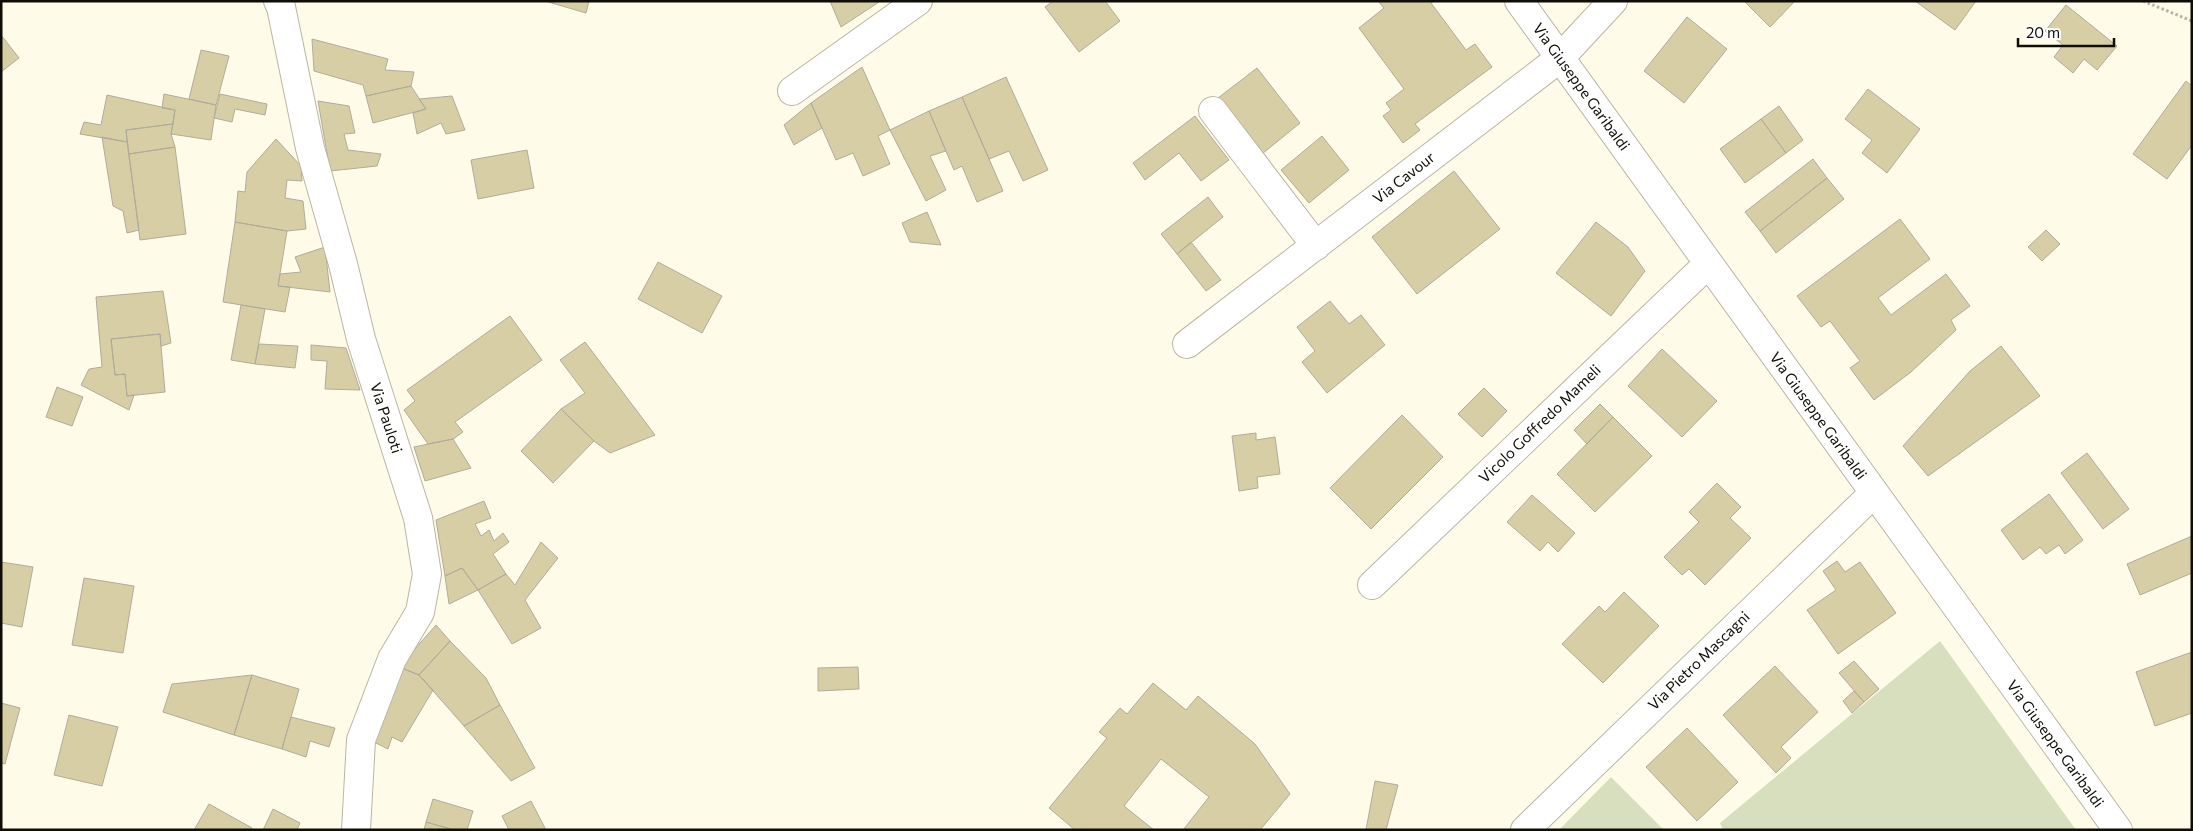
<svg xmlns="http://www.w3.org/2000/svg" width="2193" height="831" font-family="Commissioner,sans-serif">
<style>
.green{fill:#d7dfbf}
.building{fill:#d8cea6;stroke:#b0ac9b}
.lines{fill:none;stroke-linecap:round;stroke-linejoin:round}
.minor-casing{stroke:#bab6a6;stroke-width:30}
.major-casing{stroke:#bab6a6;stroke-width:30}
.path{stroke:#b7b3a5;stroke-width:3;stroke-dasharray:2.5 2.5;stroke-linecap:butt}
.minor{stroke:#fff;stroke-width:28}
.major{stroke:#fff;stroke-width:28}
.labels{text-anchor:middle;stroke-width:5;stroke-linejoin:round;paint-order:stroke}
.street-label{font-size:15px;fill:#0e0d08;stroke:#fff}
</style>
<rect width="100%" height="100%" fill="#fffbe9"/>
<path class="green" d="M1940,641L2076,830H1723L1720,823Z
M1611,777L1664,830H1559Z"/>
<path class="building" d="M545,1H589L586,13Z
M830,1H879V2L841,27Z
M1053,1H1105L1120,21L1079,52L1045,7Z
M1378,1H1434L1431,3L1466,50L1475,44L1492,67L1415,124L1420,130L1403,143L1383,116L1391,110L1386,103L1404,89L1359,28L1384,8Z
M1744,1H1795L1770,27Z
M1915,1H1976L1955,30Z
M2066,5L2117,46L2097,70L2084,59L2073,73L2054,57L2063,45L2045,31Z
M1687,17L1727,49L1684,103L1644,71Z
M1,35L19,58L1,72Z
M312,39L388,59L385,70L414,72L411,86L366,96L363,85L314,71Z
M201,50L229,56L216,105L189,99Z
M862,67L890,130L878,136L890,164L863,176L853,153L836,160L811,103Z
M1257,68L1300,123L1262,154L1218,98Z
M1006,77L1048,170L1023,181L1009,151L989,159L962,97Z
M2186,81L2192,86V145L2167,179L2133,154Z
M411,86L426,109L373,123L366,96Z
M1868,89L1920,129L1887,173L1862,153L1872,140L1845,119Z
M164,94L216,105L211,140L171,134L175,110L162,108Z
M220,94L267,104L265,115L235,109L232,122L214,118Z
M107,95L175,110L173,124L126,130L127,142L80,134L84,122L101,125Z
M452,96L465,130L446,134L441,123L417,134L413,113L426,109L419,99Z
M962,97L1003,191L977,202L962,166L954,170L929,111Z
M318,101L349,106L355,133L344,134L348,150L381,154L377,166L330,171Z
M811,103L822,128L794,145L784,125Z
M1779,106L1803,140L1786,153L1761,119Z
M929,111L946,151L930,156L946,190L926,201L890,130Z
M1195,116L1229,160L1201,181L1179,153L1145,180L1133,163Z
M1761,119L1786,153L1745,183L1720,149Z
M173,124L171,134L175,147L129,154L126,130Z
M1322,136L1349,170L1309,203L1281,170Z
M102,137L127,142L139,230L127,233L123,211L113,206Z
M276,139L301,166L302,181L287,180L285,198L303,201L306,229L287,231L235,222L238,191L245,192L247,172Z
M175,147L186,234L140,240L129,154Z
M527,150L534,188L478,199L471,160Z
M1813,159L1827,178L1760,231L1745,212Z
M1454,171L1500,229L1417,294L1372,237Z
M1827,178L1844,199L1776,253L1760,231Z
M1208,197L1223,217L1177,254L1161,234Z
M927,212L941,245L910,242L902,223Z
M1900,219L1930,259L1878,298L1891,315L1946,274L1970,306L1951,320L1956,330L1911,372L1874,400L1850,368L1860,361L1830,321L1821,327L1797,296Z
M235,222L287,231L278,286L290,287L285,312L223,302Z
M1596,222L1628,247L1645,271L1611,316L1556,273Z
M2046,230L2060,244L2042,261L2028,247Z
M1191,242L1221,280L1206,291L1177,254Z
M325,247L330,292L278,286L280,274L301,272L295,257Z
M658,262L722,296L702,333L638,299Z
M163,291L171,343L161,346L160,334L111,339L115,375L125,374L127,396L134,395L129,410L81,385L89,369L102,367L96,297Z
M1330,301L1349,324L1361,315L1385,345L1327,393L1302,362L1315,351L1297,327Z
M241,305L265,309L255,364L231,360Z
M510,316L542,360L455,422L463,432L453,439L428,444L404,410L415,401L407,390Z
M160,334L165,392L127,396L125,374L115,375L111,339Z
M585,342L655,435L610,453L594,441L561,409L585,393L560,360Z
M259,344L298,346L295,368L255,364Z
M311,345L346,348L360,390L325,389L327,361L311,360Z
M2001,346L2040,396L1928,476L1903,446L1970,371Z
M1662,349L1717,401L1682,437L1628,386Z
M57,387L83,397L72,426L46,417Z
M1484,388L1507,411L1482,437L1458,414Z
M1600,404L1613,417L1587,444L1574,430Z
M561,409L594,441L553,483L521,451Z
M1402,415L1443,457L1371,529L1330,488Z
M1613,417L1652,456L1595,512L1557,474Z
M1256,433V440L1275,437L1280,474L1257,477L1258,488L1239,491L1232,436Z
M453,439L471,468L425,481L414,447Z
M2087,453L2129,509L2103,529L2061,473Z
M1717,483L1741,507L1730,518L1751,538L1705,585L1689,569L1682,575L1664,557L1699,522L1689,512Z
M2049,494L2083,540L2065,554L2059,545L2046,554L2040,547L2023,560L2001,530Z
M1532,495L1575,533L1558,552L1548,542L1540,551L1507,522Z
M484,501L491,518L475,524L481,536L489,530L494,541L503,533L509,542L493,554L506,574L478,590L462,568L445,576L436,520Z
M2192,536V573L2140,595L2127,564Z
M541,542L558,558L525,600L541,628L512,644L478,590L506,574L515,585Z
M1837,561L1845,572L1860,562L1896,613L1838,654L1807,610L1836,590L1823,571Z
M1,562L33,567L22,627L1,623Z
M462,568L478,590L449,604L445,576Z
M84,578L134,586L123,653L72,645Z
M1624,592L1659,626L1603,683L1562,644L1599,606L1605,612Z
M436,625L450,641L419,675L399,667Z
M450,641L486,678L500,705L464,726L419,675Z
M2192,652V713L2155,726L2136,672Z
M1854,661L1879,689L1864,702L1839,673Z
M1775,666L1818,712L1781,747L1791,758L1776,773L1723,715Z
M399,667L419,675L433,690L402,742L392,737L388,749L372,741Z
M858,667L859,689L818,691V668Z
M252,675L234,735L163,712L172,684Z
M252,675L299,689L282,749L234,735Z
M1153,683L1186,710L1198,696L1255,744L1290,794L1260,830H1183L1209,797L1161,759L1124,806L1154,830H1075L1049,808L1107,738L1099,732L1120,708L1127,714Z
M1854,691L1864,702L1852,713L1843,701Z
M1,703L20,708L5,764L1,763Z
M500,705L535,768L511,781L464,726Z
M69,715L118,727L102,786L54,775Z
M291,717L335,728L329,747L310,741L306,757L282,749Z
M1687,728L1738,782L1697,821L1646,767Z
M1375,781L1398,785L1386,830H1366Z
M433,799L473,811L467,830H454L426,822Z
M531,801L546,830H509L502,816Z
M209,804L252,828L251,830H194Z
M273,809L300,823L297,830H263Z
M426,822L454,830H424Z"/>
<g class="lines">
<g class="minor-casing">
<path id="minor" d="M278,1L281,7L310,148L343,264L361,339L418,518L427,574L420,612L392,659L361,740L356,830
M792,91L918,1
M1213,111L1316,246
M1187,344L1560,58L1613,1
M1372,585L1708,264
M1525,830L1874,493"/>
</g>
<g class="major-casing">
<path id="major" d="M1519,1L2118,830"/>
</g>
<path class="path" d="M2143,1L2192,21"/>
<use href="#minor" class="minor"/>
<use href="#major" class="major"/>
</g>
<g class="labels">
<g class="street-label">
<text transform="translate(1581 87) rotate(54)" y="5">Via Giuseppe Garibaldi</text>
<text transform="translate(1404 178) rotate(-38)" y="5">Via Cavour</text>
<text transform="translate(1818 416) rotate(54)" y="5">Via Giuseppe Garibaldi</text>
<text transform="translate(386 418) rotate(72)" y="5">Via Pauloti</text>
<text transform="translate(1540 424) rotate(-44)" y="5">Vicolo Goffredo Mameli</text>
<text transform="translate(1699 661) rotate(-44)" y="5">Via Pietro Mascagni</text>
<text transform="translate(2055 744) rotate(54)" y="5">Via Giuseppe Garibaldi</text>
</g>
</g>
<rect width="2193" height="831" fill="none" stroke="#0e0d08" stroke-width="5"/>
<path d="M2018 38v8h96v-8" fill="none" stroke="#0e0d08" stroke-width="2.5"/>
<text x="2026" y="38" font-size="15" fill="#0e0d08" stroke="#ffffff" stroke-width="4" paint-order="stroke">20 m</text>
</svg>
